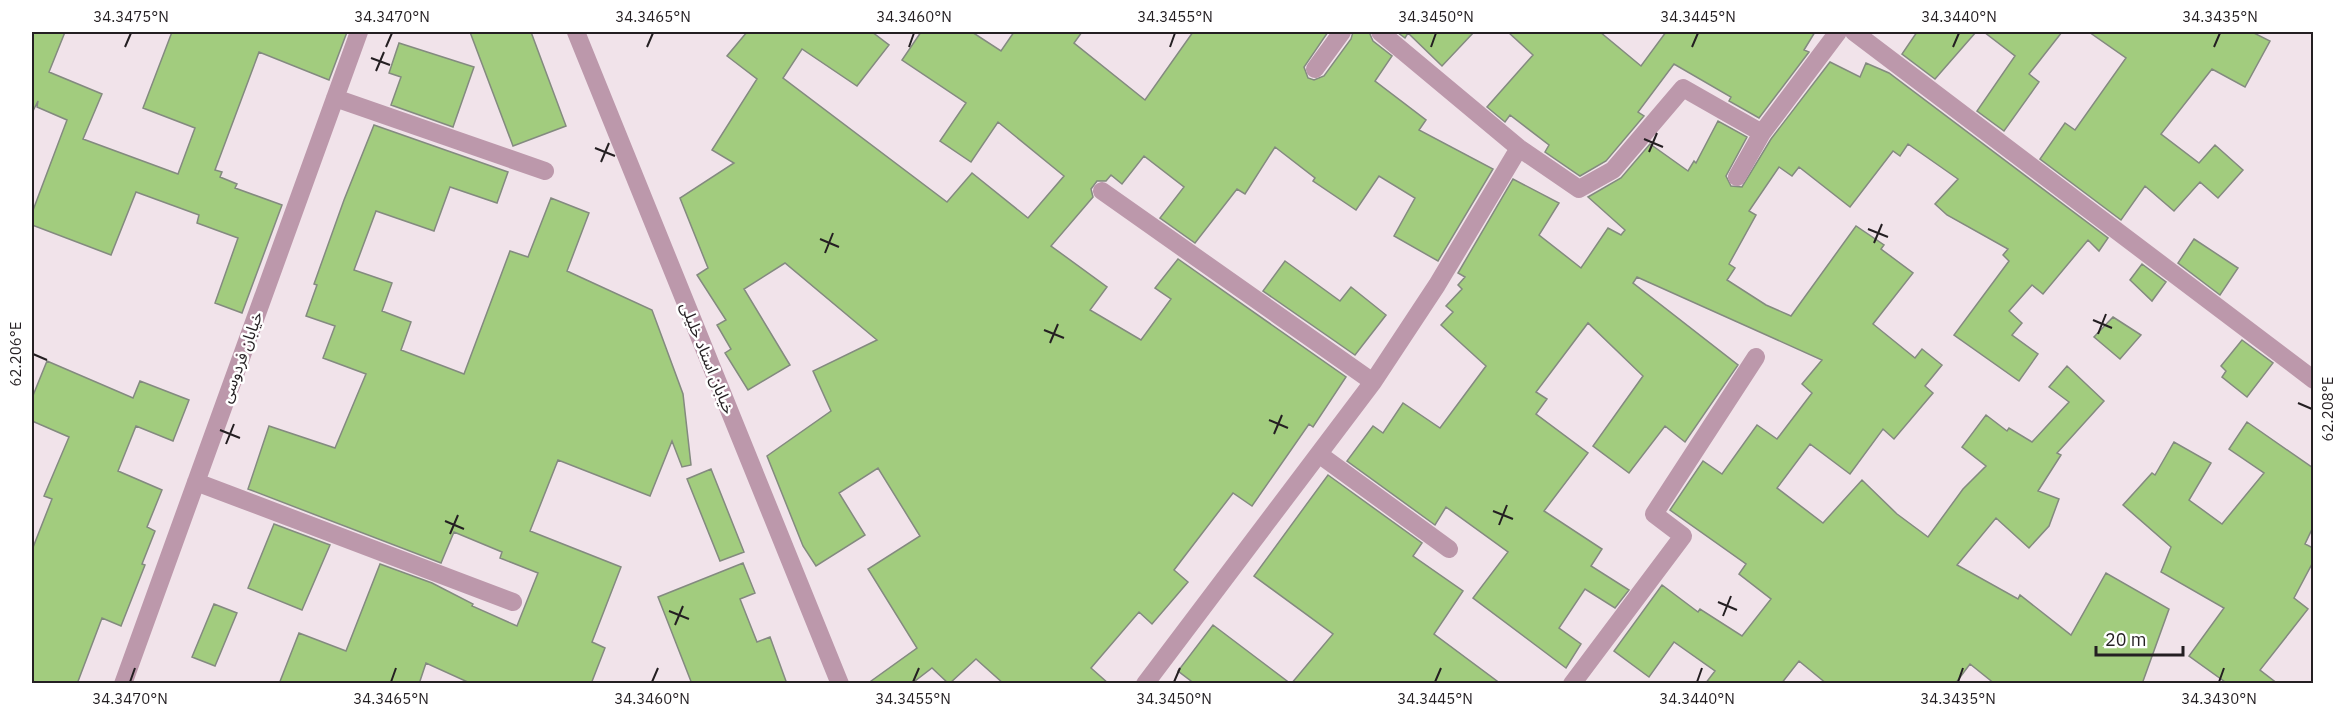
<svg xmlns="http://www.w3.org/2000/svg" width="2345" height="715" font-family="'IBM Plex Sans','Noto Sans Arabic',sans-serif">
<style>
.building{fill:#a2cc7e;stroke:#838a7f;stroke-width:1.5}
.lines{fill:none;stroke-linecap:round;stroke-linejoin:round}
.minor{stroke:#bc98ab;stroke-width:18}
.ticks{fill:none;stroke:#241f22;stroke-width:2}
.labels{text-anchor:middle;stroke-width:5;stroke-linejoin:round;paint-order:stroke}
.street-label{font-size:16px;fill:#241f22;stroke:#fff}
.neatline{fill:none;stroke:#241f22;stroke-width:2}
.ticks-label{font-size:15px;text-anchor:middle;fill:#241f22}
</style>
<rect width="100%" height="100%" fill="#f1e3ea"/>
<path class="building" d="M32,32H65L49,72L102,94L83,139L178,174L195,128L143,108L172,32H347L329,80L259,52L215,170L222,172L220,177L237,184L235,188L282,205L242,313L215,303L238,238L197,223L199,215L136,192L111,255L32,225V213L67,120L37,107L38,101L32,113Z
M470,32H531L566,126L513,146Z
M747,32H872L889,45L857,86L802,49L783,78L947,202L972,173L1028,218L1064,176L998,122L971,162L940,141L966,103L902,60L921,32H972L1001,51L1014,32H1082L1074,43L1145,100L1193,32H1328L1304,67L1308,78L1314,80L1324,76L1351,39L1353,32H1369L1373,41L1392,56L1375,81L1426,120L1419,130L1493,169L1438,261L1394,236L1415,198L1379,176L1356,210L1313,181L1315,178L1275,147L1245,194L1237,189L1195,243L1160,218L1184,187L1144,156L1122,184L1111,175L1106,181H1097L1091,189L1093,197L1051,246L1107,287L1090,310L1141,340L1171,299L1155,288L1178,259L1346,377L1313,427L1309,424L1252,506L1233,493L1174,570L1188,582L1152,624L1139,612L1091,668L1109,684H1004L976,659L949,684L932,668L911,684H867L917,648L868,569L920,536L878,468L839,493L865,535L816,566L803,546L767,456L831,411L813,371L877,340L785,263L744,289L790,365L748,390L725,353L731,349L717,325L726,320L697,275L708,268L680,198L734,163L712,150L757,79L727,56Z
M1397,32H1474L1442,66L1408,33L1405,38Z
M1508,32H1600L1641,66L1666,32H1815L1804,50L1809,52L1759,118L1729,101L1731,97L1674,64L1638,112L1644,116L1606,161L1580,176L1545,152L1549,145L1510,115L1505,122L1487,107L1533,55Z
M1917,32H1976L1935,79L1902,54Z
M1984,32H2062L2029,74L2039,82L2004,131L1977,111L2015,56Z
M2089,32H2252L2270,41L2245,87L2212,69L2161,134L2199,163L2215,145L2243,170L2218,198L2200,182L2174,211L2145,186L2121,220L2040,159L2065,123L2075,130L2126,58Z
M399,43L474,67L453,127L391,105L401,77L389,73Z
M1830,62L1860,77L1866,63L1889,73L2108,238L2099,251L2088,240L2043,294L2032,285L2009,311L2022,323L2012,335L2038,354L2019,381L1954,335L2009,261L2003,255L2008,249L1947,215L1935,204L1958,179L1908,144L1900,156L1893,151L1850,207L1799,167L1792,176L1779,167L1749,211L1756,215L1729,264L1735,268L1727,280L1766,305L1791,316L1856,226L1884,245L1881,249L1913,273L1873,324L1915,358L1922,349L1942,365L1925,386L1933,393L1894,439L1883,429L1850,474L1810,444L1777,488L1823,523L1862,480L1897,514L1928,537L1963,489L1986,466L1962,447L1986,415L2007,431L2009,428L2032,442L2069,402L2049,387L2067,366L2104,401L2057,453L2061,455L2038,491L2059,499L2049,526L2029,548L1996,518L1957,565L2018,599L2020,595L2071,635L2106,573L2169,609L2142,684H1995L1970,664L1955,684H1827L1799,661L1781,684H1705L1715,671L1674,642L1649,677L1614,651L1662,585L1698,612L1700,609L1742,636L1771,599L1739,574L1746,564L1670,510L1703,461L1722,474L1757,425L1777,439L1812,393L1802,384L1822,360L1637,277L1633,283L1738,365L1685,442L1665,426L1629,473L1593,446L1643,376L1588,323L1536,392L1547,399L1536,414L1588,453L1544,511L1602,549L1591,566L1629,590L1615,608L1585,589L1559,628L1581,644L1566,668L1473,598L1508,552L1446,507L1435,525L1347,461L1373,426L1383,433L1403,403L1440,428L1486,366L1441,325L1453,312L1446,306L1462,289L1458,285L1465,277L1458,273L1513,179L1559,203L1539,235L1581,268L1608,228L1621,235L1625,230L1588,197L1621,178L1650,144L1688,171L1694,161L1696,163L1718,121L1747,137L1726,176L1731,186L1742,187L1771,139Z
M374,125L508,172L497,203L450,187L434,231L376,211L354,270L392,283L382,311L411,322L401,350L464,374L510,251L528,257L551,198L589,213L567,271L652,310L683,394L691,465L682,467L672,441L650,496L558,460L530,531L621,567L592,642L605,648L591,684H472L426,663L419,684H279L299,633L346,651L380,564L432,583L473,604L472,606L517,626L538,573L500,558L502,552L454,532L441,563L248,489L269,426L335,448L366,374L323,358L335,326L306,316L317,285L314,284L344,200Z
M2194,239L2238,268L2220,295L2178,263Z
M1285,261L1340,301L1351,287L1386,315L1355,355L1263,291Z
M2142,264L2166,282L2152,301L2130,280Z
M2113,317L2141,335L2120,359L2094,337Z
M2242,340L2273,363L2247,397L2222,377L2226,371L2221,366Z
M47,361L133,398L140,381L189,400L173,441L136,426L118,471L162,490L147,527L155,531L142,564L145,565L121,626L102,618L77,684H32V550L52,499L44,496L69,437L32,421V398Z
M2247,422L2313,468V527L2305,544L2313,548V562L2294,598L2308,609L2260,670L2278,684H2228L2189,656L2224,608L2161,572L2171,547L2123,505L2152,473L2155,475L2174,442L2211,463L2189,500L2222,524L2264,473L2229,449Z
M711,469L744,552L720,561L687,479Z
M1328,475L1422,543L1413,556L1463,591L1434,634L1501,684H1291L1333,634L1254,576Z
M274,524L330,545L302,610L248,588Z
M743,563L755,593L740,599L757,642L770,637L787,684H692L658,597Z
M214,604L237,613L215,666L192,657Z
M1213,625L1291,684H1195L1178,671Z"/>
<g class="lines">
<path class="minor" d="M576,32L840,684
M1380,32L1519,148L1579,189L1613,170L1683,88L1762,133
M1854,32L2314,380
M1315,69L1342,32
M335,98L545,171
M1737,177L1762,133L1838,32
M1102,191L1373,382
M1320,455L1449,549
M196,482L513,602
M123,684L359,32
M1145,684L1373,382L1437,285L1519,148
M1572,684L1683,536L1654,514L1756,357"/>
</g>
<path class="ticks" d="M125,47L131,33M386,47L392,33M647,47L653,33M909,47L914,33M1170,47L1175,33M1431,47L1436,33M1692,47L1698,33M1953,47L1959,33M2214,47L2220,33M371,58L390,65M376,71L384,52M1644,139L1663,147M595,148L615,156M1649,152L1657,133M601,162L609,143M1868,229L1888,237M820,239L839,247M1874,243L1882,224M825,253L833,233M2093,320L2112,328M1044,330L1064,338M2098,334L2106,314M1050,343L1058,324M33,354L47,360M2298,403L2312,409M1269,420L1288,428M220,430L240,438M1274,434L1282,415M226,444L234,424M1493,511L1513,519M445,521L464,529M1499,525L1507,505M450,534L458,515M1718,602L1737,610M669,611L689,619M1723,616L1731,596M675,625L683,606M130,682L135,668M391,682L396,668M652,682L658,668M913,682L919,668M1174,682L1180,668M1435,682L1441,668M1697,682L1702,668M1958,682L1963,668M2219,682L2224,668"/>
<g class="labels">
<g class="street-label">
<text transform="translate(241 357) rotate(-70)" y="6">خیابان فردوسی</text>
<text transform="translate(708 358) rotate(68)" y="6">خیابان استاد خلیلی</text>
</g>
</g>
<rect width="2345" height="715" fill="none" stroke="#ffffff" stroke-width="66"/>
<path d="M2096 646v9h87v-9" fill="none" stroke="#241f22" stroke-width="3"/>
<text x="2105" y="646" font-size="18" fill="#241f22" stroke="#ffffff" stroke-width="4.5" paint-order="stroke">20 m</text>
<rect x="33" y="33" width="2279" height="649" class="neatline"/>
<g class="ticks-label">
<text x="131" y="22">34.3475°N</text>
<text x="392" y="22">34.3470°N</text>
<text x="653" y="22">34.3465°N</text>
<text x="914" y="22">34.3460°N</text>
<text x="1175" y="22">34.3455°N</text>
<text x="1436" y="22">34.3450°N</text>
<text x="1698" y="22">34.3445°N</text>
<text x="1959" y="22">34.3440°N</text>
<text x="2220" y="22">34.3435°N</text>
<text transform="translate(16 354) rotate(-90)" y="5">62.206°E</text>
<text transform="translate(2328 409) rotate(-90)" y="5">62.208°E</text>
<text x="130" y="704">34.3470°N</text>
<text x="391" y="704">34.3465°N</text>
<text x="652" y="704">34.3460°N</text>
<text x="913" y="704">34.3455°N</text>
<text x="1174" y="704">34.3450°N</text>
<text x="1435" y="704">34.3445°N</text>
<text x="1697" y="704">34.3440°N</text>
<text x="1958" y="704">34.3435°N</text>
<text x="2219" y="704">34.3430°N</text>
</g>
</svg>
